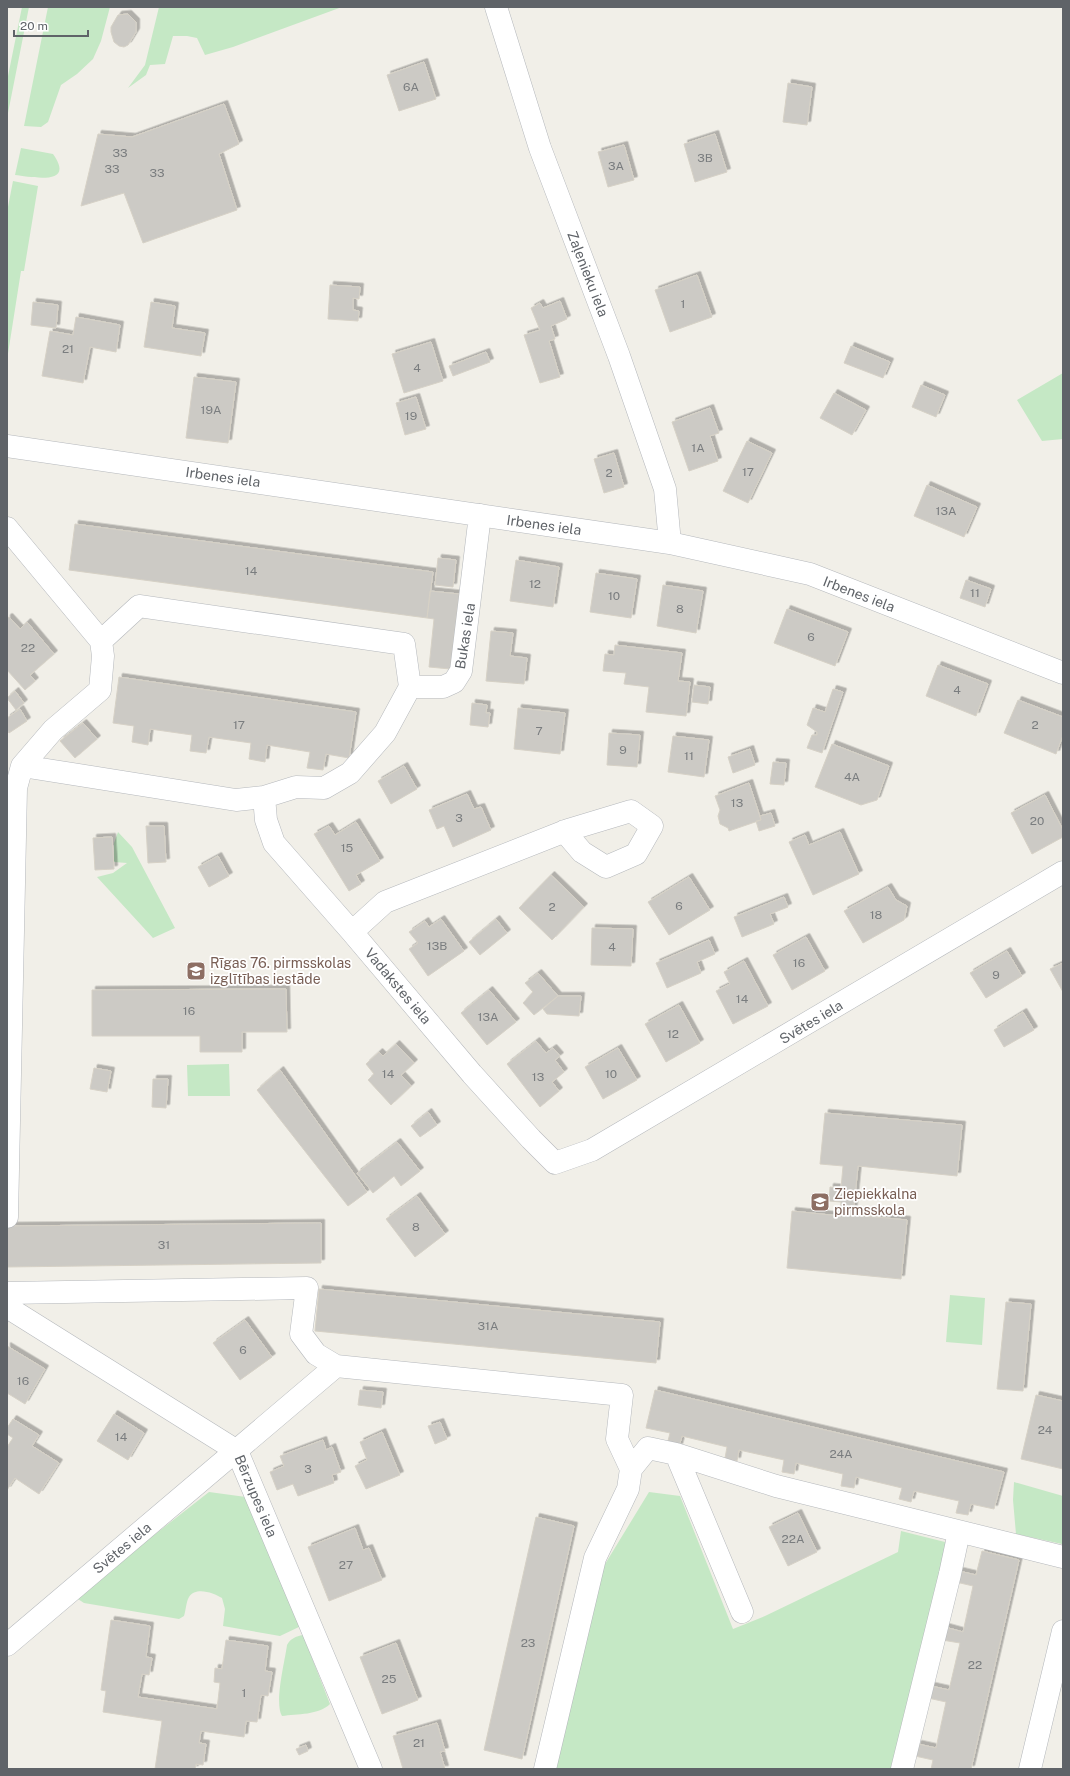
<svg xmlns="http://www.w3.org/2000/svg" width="1070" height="1776" font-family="'Public Sans',sans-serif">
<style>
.green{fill:#c5e8c5}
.building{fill:#cccac5;stroke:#d6d1c6;filter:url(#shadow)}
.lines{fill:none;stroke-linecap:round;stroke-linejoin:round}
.minor-casing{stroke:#b5b8bc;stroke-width:23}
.minor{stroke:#fff;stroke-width:22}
.labels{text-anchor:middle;stroke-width:3.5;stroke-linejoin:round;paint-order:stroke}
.number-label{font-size:12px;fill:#7a7d7f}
.street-label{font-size:14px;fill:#5f6368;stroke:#fff}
.education-label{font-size:14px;fill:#785e54;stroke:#fff;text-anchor:start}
</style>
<defs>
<filter id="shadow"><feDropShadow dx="3.5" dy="-3.5" stdDeviation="0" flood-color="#0004"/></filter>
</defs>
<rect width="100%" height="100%" fill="#f1efe8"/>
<path class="green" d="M22,7H29L7,118V81Z
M48,7H110L101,41L93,59L77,74L61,85L48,122L41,127L24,126Z
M159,7H342L233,47L205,55L197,38L187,36H173L165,64L150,65L146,75L128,88L145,65Z
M21,148L53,154C76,186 32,177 15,175Z
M13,181L38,186L24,271H21L7,360V212Z
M1063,373V439L1042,441L1017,400Z
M118,832L132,847L175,928L153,938L97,877L113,873L127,863L114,862V843Z
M229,1064L230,1096H188L187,1065Z
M950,1295L985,1298L982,1345L946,1342Z
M1014,1482L1063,1496L1062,1544L1016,1534L1013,1500Z
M209,1492L246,1497L301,1626L280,1636L223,1626L225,1609L222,1598C214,1593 196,1586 189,1597C186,1602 186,1610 184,1616L179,1619L84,1603L75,1597Z
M649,1492L680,1496L733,1629L765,1616L898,1552L901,1531L949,1543L891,1769H553L599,1574Z
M303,1635L330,1704C319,1715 297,1714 282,1716C274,1703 285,1661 287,1645C290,1639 296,1636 303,1635Z"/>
<path class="building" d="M128,14L136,22V32L128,45L124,47L119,46L114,42L111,32V27L118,15Z
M424,62L436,99L399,111L387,75Z
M788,83L812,87L807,125L783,122Z
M224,104L239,144L219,154L237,210L143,243L124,193L81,206L98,134L132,137Z
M715,134L727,172L695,182L684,144Z
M624,145L634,180L608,187L598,152Z
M697,275L712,317L670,332L655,290Z
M330,285L360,287L359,299L353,298V310L359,311L358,321L328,319Z
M560,301L567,319L551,326L555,339L549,341L560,377L540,383L524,335L540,330L531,308L540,303L543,308Z
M33,302L58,305L56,328L31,325Z
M151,302L175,306L172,328L205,333L201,356L144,347Z
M76,317L120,325L116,352L90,347L83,383L42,376L50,331L73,335Z
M431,342L443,381L404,393L392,354Z
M851,346L890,362L883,378L844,363Z
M486,352L490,362L453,376L449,366Z
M194,377L236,382L228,443L186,438Z
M921,385L945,395L936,417L912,407Z
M834,393L866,410L852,435L820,418Z
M416,397L426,429L405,435L396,403Z
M710,408L719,433L710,436L718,461L689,471L672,422Z
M747,441L772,453L748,503L723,491Z
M614,453L624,487L604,493L594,459Z
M927,485L977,507L964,537L914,516Z
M75,524L433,572L427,618L69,570Z
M438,558L456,560L453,587L435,585Z
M516,560L559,567L553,607L510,601Z
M596,573L637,579L631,618L590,612Z
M966,580L991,589L985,607L960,598Z
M663,585L703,591L696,633L657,626Z
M430,591L459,594L450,669L429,667L434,619L427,618Z
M787,609L848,632L835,666L774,643Z
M9,617L20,629L27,622L54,654L30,675L35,681L25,690L7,670V618Z
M491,631L513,633L510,656L527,658L524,684L486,681Z
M615,645L682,653L678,681L690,682L686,716L646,712L649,687L624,684L626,673L603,671L605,654L614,655Z
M938,665L988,684L976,716L926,696Z
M119,677L356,712L349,758L326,754L323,770L307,768L310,752L267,745L265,762L249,759L251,743L209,737L206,753L190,751L192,735L150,729L148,745L132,742L134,726L113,723Z
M694,685L710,687L708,704L692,702Z
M833,689L843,692L822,753L807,748L812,735H817V732L807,725L813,708L825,712Z
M15,691L24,703L16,710L7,698Z
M1018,700L1063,717V735L1056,754L1004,733Z
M472,703L487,705L486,713H490L488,727L470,725Z
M518,708L565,713L560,754L514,749Z
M20,709L27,721L9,733L7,730V718Z
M83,723L97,739L75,758L60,741Z
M609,733L640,735L637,767L607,765Z
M673,736L709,740L704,777L668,772Z
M832,744L889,766L877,800L861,805L815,787Z
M750,749L755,765L733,773L728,757Z
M773,762L786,763L784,785L770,784Z
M404,766L417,789L391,804L378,781Z
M749,783L761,820L729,831L728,828L720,824L718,816L720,810L715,796Z
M467,794L474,809L481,807L491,830L453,847L444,826L437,829L429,810Z
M1045,795L1063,830V837L1032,854L1011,813Z
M771,813L775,826L759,831L756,821L761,820L760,816Z
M356,822L380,861L356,875L361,884L349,891L314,834L329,826L335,835Z
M146,826H164L166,862L148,863Z
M840,832L859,874L813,895L789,842L805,835L809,845Z
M112,837L114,869L95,870L93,838Z
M218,856L229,876L209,887L198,867Z
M551,875L584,907L552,940L519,908Z
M689,877L710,910L669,935L648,902Z
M888,887L896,900L907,906L904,920L863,943L844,911Z
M784,897L788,907L770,914L774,924L742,937L734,917Z
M441,919L464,951L428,976L409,949L418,943L409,932L425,921L429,927Z
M496,919L507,933L480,955L469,942Z
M592,928L633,929L631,966L591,965Z
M806,937L825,971L792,990L773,955Z
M709,940L715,954L697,962L701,973L667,988L656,963Z
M1007,951L1022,976L986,998L970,973Z
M744,961L768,1006L733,1024L716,991L730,984L724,972Z
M1063,963V992L1050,969Z
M538,973L558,996L534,1015L523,1003L533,992L525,983Z
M286,989L287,1032H242V1052H200V1036H92V990Z
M489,990L516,1022L487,1045L461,1013Z
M558,996H581L579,1016L547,1014L543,1009Z
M679,1005L700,1043L666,1062L645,1024Z
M1023,1012L1034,1030L1004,1047L994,1030Z
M536,1041L546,1053L553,1048L560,1056L555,1060L564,1072L552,1082L559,1091L540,1107L507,1064Z
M396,1044L414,1063L401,1075L411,1086L391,1105L368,1080L374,1074L366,1064L379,1052L383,1056Z
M618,1048L637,1080L603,1099L585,1067Z
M94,1068L111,1071L107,1092L90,1089Z
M280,1070L367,1192L348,1206L257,1090Z
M153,1079H168L166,1108L152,1107Z
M428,1112L437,1125L420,1137L411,1126Z
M825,1113L962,1125L957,1176L858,1166L853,1215L907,1220L901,1279L787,1268L792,1211L840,1216L841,1202L829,1201L830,1187L841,1188L843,1166L820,1164Z
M397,1142L420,1171L401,1186L394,1176L373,1193L357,1173Z
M417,1196L445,1234L415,1257L386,1219Z
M321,1223V1263L7,1267V1226Z
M319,1289L660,1322L656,1363L315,1331Z
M1006,1302L1031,1304L1023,1391L997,1389Z
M245,1320L272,1357L240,1380L213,1343Z
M7,1346L45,1369L25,1404L7,1393Z
M360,1390L383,1392L381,1408L358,1405Z
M655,1390L1004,1472L994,1509L971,1504L968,1515L956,1513L959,1501L914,1491L911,1502L899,1499L902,1488L856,1477L854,1488L841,1486L843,1474L796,1463L794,1474L782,1472L784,1460L739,1450L737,1461L731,1460L725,1458L727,1447L682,1436L679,1447L667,1445L670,1433L646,1428Z
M1036,1395L1063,1401V1469L1021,1459Z
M114,1414L144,1433L128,1460L97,1441Z
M13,1419L39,1435L32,1446L59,1463L39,1494L15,1478L7,1490V1447L13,1438L7,1434V1428Z
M440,1422L447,1439L435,1444L428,1426Z
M382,1432L400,1475L366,1489L355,1466L367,1460L360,1442Z
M323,1440L326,1450L332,1447L341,1472L332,1475L334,1483L298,1496L293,1484L277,1490L270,1472L284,1466L280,1456Z
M798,1513L817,1552L788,1566L769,1527Z
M536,1517L574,1526L522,1759L484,1750Z
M355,1528L363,1550L369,1548L382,1580L329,1601L308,1547Z
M982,1551L1019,1560L971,1769H931L933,1760L915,1756L918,1744L936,1748L946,1702L928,1698L931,1686L949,1690L960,1643L942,1640L945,1627L963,1632L973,1586L956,1582L959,1571L976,1575Z
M111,1620L150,1626L146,1657L152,1658L149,1675L142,1674L138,1697L217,1709L220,1683L214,1682L215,1668L222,1669L226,1640L268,1646L265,1671L272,1672L268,1696L261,1695L257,1722L246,1721L244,1737L201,1731L199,1743L206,1744L203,1765L196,1764L195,1769H155L162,1721L103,1712L106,1691L101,1690Z
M396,1643L418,1700L382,1714L360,1657Z
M437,1723L445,1751L440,1752L445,1769H403L393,1736Z
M306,1745L308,1751L299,1755L296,1749Z"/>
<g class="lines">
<g class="minor-casing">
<path id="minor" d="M496,7L540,148L619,356L665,489L670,543
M7,446L670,543L810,574L1063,673
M7,528L101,641L103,656L100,690L53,730L22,766
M101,641L139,606L404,644L410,687
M264,797L266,820L274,843L352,932L472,1074L531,1139L555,1163L592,1150L1063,872
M352,932L385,902L568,830L631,811L652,826L636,854L606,867L582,852L564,831
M7,1217L16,788L22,766L236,800L264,797L296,787L324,788L350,773L385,733L410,687H443L454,682L461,671L480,515
M7,1293L307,1288L301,1334L316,1354L336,1366L622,1395L617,1439L631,1469
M7,1307L237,1451L371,1769
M676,1454L742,1612
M7,1645L336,1366
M545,1769L595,1558L628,1489L631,1469L648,1448L676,1454L776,1486L1063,1557
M902,1769L950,1574L959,1532
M1030,1769L1063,1631"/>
</g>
<use href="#minor" class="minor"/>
</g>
<defs>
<g id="school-square" transform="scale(1)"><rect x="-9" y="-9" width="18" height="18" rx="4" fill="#8d6e63" stroke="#fff"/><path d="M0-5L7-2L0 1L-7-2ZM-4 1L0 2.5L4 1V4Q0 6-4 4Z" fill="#fff"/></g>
</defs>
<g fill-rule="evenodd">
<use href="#school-square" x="196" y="971"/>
<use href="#school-square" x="820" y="1202"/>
</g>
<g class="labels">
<g class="number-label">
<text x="411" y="91">6A</text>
<text x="120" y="157">33</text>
<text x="705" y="162">3B</text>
<text x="616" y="170">3A</text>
<text x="112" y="173">33</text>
<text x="157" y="177">33</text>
<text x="683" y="308">1</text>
<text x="68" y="353">21</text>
<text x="417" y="372">4</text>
<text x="211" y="414">19A</text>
<text x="411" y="420">19</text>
<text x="698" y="452">1A</text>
<text x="748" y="476">17</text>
<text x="609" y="477">2</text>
<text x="946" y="515">13A</text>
<text x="251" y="575">14</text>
<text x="535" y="588">12</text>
<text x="975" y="597">11</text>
<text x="614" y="600">10</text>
<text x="680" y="613">8</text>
<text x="811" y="641">6</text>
<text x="28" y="652">22</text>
<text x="957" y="694">4</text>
<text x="239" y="729">17</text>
<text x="1035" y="729">2</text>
<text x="539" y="735">7</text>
<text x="623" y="754">9</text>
<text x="689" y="760">11</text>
<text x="852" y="781">4A</text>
<text x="737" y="807">13</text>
<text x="459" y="822">3</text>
<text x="1037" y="825">20</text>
<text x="347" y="852">15</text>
<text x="679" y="910">6</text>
<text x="552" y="911">2</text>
<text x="876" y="919">18</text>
<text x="437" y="950">13B</text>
<text x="612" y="951">4</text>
<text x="799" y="967">16</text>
<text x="996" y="979">9</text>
<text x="742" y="1003">14</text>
<text x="189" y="1015">16</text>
<text x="488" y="1021">13A</text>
<text x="673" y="1038">12</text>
<text x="388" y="1078">14</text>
<text x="611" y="1078">10</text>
<text x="538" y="1081">13</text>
<text x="416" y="1231">8</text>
<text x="164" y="1249">31</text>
<text x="488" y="1330">31A</text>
<text x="243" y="1354">6</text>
<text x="23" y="1385">16</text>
<text x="1045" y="1434">24</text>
<text x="121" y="1441">14</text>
<text x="841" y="1458">24A</text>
<text x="308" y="1473">3</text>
<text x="793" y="1543">22A</text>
<text x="346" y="1569">27</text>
<text x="528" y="1647">23</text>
<text x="975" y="1669">22</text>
<text x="389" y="1683">25</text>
<text x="244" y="1697">1</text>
<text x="419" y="1747">21</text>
</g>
<g class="street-label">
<text transform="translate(588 274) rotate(69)" y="5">Zaļenieku iela</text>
<text transform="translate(223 477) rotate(8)" y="5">Irbenes iela</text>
<text transform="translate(544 525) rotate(8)" y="5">Irbenes iela</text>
<text transform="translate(859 594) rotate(21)" y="5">Irbenes iela</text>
<text transform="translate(465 636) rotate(-81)" y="5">Bukas iela</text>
<text transform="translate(398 986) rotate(50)" y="5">Vadakstes iela</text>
<text transform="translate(811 1022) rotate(-31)" y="5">Svētes iela</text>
<text transform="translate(256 1496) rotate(67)" y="5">Bērzupes iela</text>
<text transform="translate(122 1548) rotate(-40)" y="5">Svētes iela</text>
</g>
<g class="education-label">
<text x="210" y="968">Rīgas 76. pirmsskolas<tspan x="210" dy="16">izglītības iestāde</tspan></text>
<text x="834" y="1199">Ziepiekkalna<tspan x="834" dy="16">pirmsskola</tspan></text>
</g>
</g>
<rect width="1070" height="1776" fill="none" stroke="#5f6368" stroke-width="16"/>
<path d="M14 30v6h74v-6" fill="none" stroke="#5f6368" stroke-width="2"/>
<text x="20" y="30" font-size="12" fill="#5f6368" stroke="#ffffff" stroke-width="3" paint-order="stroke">20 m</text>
</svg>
